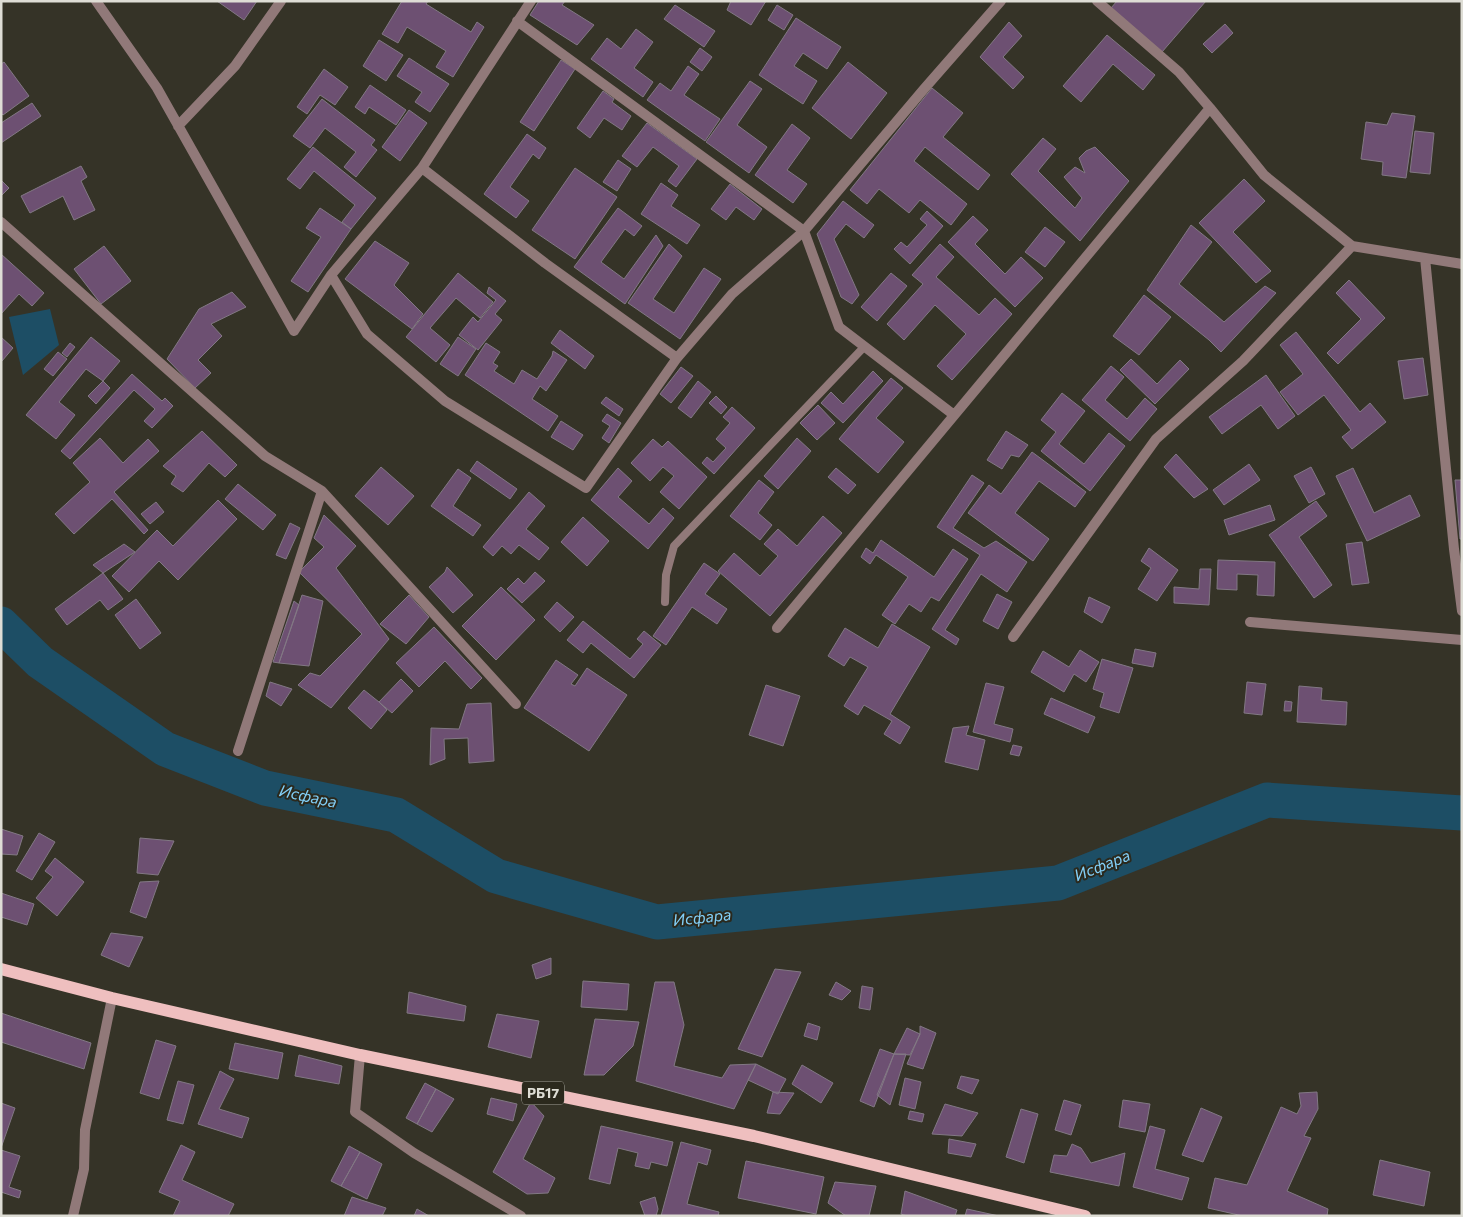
<svg xmlns="http://www.w3.org/2000/svg" width="1463" height="1217" font-family="Commissioner,sans-serif">
<style>
.water{fill:#1d4e65}
.lines{fill:none;stroke-linecap:round;stroke-linejoin:round}
.river{stroke:#1d4e65;stroke-width:35}
.building{fill:#6d5072;stroke:#827884}
.service{stroke:#917979;stroke-width:8}
.minor{stroke:#917979;stroke-width:10}
.primary{stroke:#efbfbf;stroke-width:12}
.labels{text-anchor:middle;stroke-width:4;stroke-linejoin:round;paint-order:stroke}
.shield{fill:#2b291d;stroke:#a8a79e;stroke-width:1}
.shield-label{font-size:14px;font-weight:bold;fill:#deddd5}
.water-label{font-size:16px;font-style:italic;fill:#82cff7;stroke:#2b291d}
</style>
<rect width="100%" height="100%" fill="#353327"/>
<path class="water" d="M50,309L59,345L23,375L9,317Z"/>
<g class="lines">
<path class="river" d="M1,624L40,662L165,749L265,788L396,815L496,876L657,922L1058,883L1267,800L1462,813"/>
</g>
<path class="building" d="M217,1H257L244,20Z
M402,1H428L426,4L471,32L477,22L484,27L453,77L436,67L446,51L407,27L398,43L382,34Z
M539,1H565L562,5L594,25L577,45L530,15Z
M731,1H766L751,25L727,10Z
M1117,1H1206L1162,52L1111,8Z
M675,5L715,31L704,47L664,19Z
M777,5L793,15L784,30L768,20Z
M796,18L841,47L827,69L803,53L794,66L817,81L803,104L759,75Z
M1009,22L1022,36L1003,57L1024,77L1013,89L980,57Z
M1225,24L1233,33L1212,53L1203,44Z
M636,29L653,42L634,68L653,82L643,97L591,59L607,38L621,49Z
M1107,35L1155,75L1143,90L1113,64L1081,102L1063,86Z
M379,40L403,55L386,81L363,66Z
M700,48L712,57L702,71L690,62Z
M409,58L449,84L430,112L415,102L422,92L397,76Z
M561,60L575,69L534,131L520,122Z
M4,62L29,96L3,115L1,113V64Z
M848,62L887,93L851,139L812,108Z
M688,66L699,74L684,95L720,119L705,141L647,100L660,83L671,91Z
M324,69L348,87L335,105L320,95L307,114L297,107Z
M750,81L762,89L737,125L767,147L749,173L706,142Z
M370,85L406,110L396,125L369,107L365,114L355,107Z
M932,88L963,113L943,137L990,175L978,190L925,147L914,161L967,204L951,225L920,200L909,213L879,189L867,204L850,190Z
M603,91L614,99L612,102L631,116L622,130L604,118L590,138L577,128Z
M322,99L375,140L371,145L377,150L356,177L344,167L356,152L325,128L310,148L293,136Z
M32,103L41,116L1,143V123Z
M409,110L427,123L400,161L382,147Z
M1392,113L1415,116L1406,178L1382,175L1383,162L1361,159L1366,122L1387,125Z
M647,123L697,159L676,187L668,181L679,166L653,147L637,167L622,156Z
M792,124L810,138L787,170L807,184L793,203L755,175Z
M1415,131L1434,133L1430,174L1410,172Z
M527,134L546,148L539,159L533,154L510,187L529,201L516,218L484,194Z
M1043,138L1056,149L1038,171L1075,208L1082,198L1064,177L1075,167L1085,173L1079,158L1086,151L1095,147L1129,181L1080,241L1011,174Z
M313,147L376,198L351,229L342,222L355,205L314,171L300,189L287,179Z
M618,160L631,169L617,191L603,182Z
M81,166L87,177L81,181L95,210L74,220L63,196L30,213L21,196Z
M575,168L617,197L575,259L532,230Z
M1244,179L1265,201L1233,232L1271,271L1256,283L1199,223Z
M1,180L9,188L1,196Z
M661,183L678,195L671,206L700,225L687,244L641,214Z
M730,184L762,209L754,220L736,207L726,220L711,209Z
M843,201L874,225L864,238L846,224L834,239L859,295L852,304L841,297L817,234Z
M320,208L351,229L308,292L291,281L321,237L306,228Z
M618,208L642,226L634,236L625,229L601,262L624,279L656,235L663,246L625,304L574,267Z
M927,211L943,226L910,264L894,249L901,242L907,247L927,225L920,219Z
M973,216L988,230L975,244L1005,274L1021,257L1043,278L1015,307L948,242Z
M1191,225L1212,242L1179,284L1224,322L1265,286L1276,293L1221,352L1209,340L1147,290Z
M1045,227L1065,242L1045,267L1025,252Z
M375,241L409,263L394,285L423,314L412,329L345,279Z
M669,244L682,256L653,299L674,313L704,268L721,279L680,339L628,303Z
M940,244L954,257L936,277L979,315L995,298L1012,314L952,380L937,366L966,334L935,305L904,340L887,324L923,284L912,275Z
M104,246L131,281L101,304L74,269Z
M1,254L44,293L32,306L19,294L1,314Z
M458,273L493,302L480,318L456,298L430,328L450,345L436,362L406,337Z
M891,273L907,286L877,321L861,307Z
M1349,280L1385,318L1338,364L1327,353L1361,319L1336,293Z
M489,287L506,301L495,314L502,320L478,350L459,335L473,317L478,322L496,300L487,293Z
M232,292L246,307L211,324L222,336L198,360L211,373L195,388L167,359L199,309Z
M1144,295L1171,317L1139,355L1113,336Z
M560,330L594,356L585,369L551,343Z
M1296,332L1360,412L1370,403L1386,422L1352,449L1342,437L1351,430L1324,395L1298,415L1280,392L1303,374L1280,345Z
M1,337L13,348L2,361L1,360Z
M91,337L120,361L103,381L86,369L59,402L75,415L56,439L26,415Z
M458,337L476,349L458,376L440,364Z
M70,343L75,347L67,357L62,353Z
M486,343L500,352L493,363L498,366L494,371L514,384L522,370L537,379L552,356L553,351L567,360L546,391L540,386L532,399L558,416L548,431L465,375Z
M58,352L67,359L53,376L44,369Z
M1423,358L1428,395L1404,399L1398,361Z
M1131,359L1157,384L1180,360L1189,369L1155,404L1120,370Z
M1111,366L1124,377L1105,400L1127,419L1145,398L1157,409L1130,441L1082,400Z
M681,367L693,376L671,403L660,394Z
M873,371L883,381L843,423L821,403L831,392L843,404Z
M132,374L162,401L165,398L173,406L152,428L144,421L155,409L134,390L70,459L61,451Z
M1266,375L1295,416L1278,429L1261,405L1222,434L1209,417Z
M891,378L903,388L876,418L904,442L878,473L839,439Z
M103,381L110,388L96,404L88,396Z
M698,381L711,392L691,418L678,408Z
M1062,393L1085,411L1059,444L1084,464L1109,433L1125,446L1090,491L1041,451L1056,432L1041,420Z
M716,396L727,407L721,414L709,403Z
M606,397L623,409L619,416L601,403Z
M818,405L835,423L817,440L800,423Z
M732,407L755,428L714,474L702,463L707,457L713,462L726,448L716,439L730,423L723,417Z
M607,414L621,423L609,443L602,438L610,426L602,421Z
M561,421L583,435L573,450L551,437Z
M202,431L237,465L225,477L209,463L183,492L171,484L176,476L163,466Z
M1006,431L1028,445L1019,457L1011,455L1002,469L987,460Z
M100,438L123,463L148,439L159,451L114,492L148,530L144,534L112,499L74,534L55,514L90,482L73,463Z
M797,438L811,451L778,489L764,476Z
M653,439L662,447L668,441L707,477L679,509L660,492L674,476L663,467L650,481L631,463Z
M1032,452L1086,492L1075,507L1039,481L1015,513L1049,539L1033,561L968,513L989,485L1001,494Z
M1176,454L1208,489L1194,498L1164,467Z
M477,461L517,489L510,499L470,471Z
M1249,464L1260,480L1224,505L1213,490Z
M381,467L414,496L388,525L355,496Z
M1311,467L1325,494L1309,503L1294,476Z
M618,468L632,481L618,497L649,524L663,508L674,518L648,549L591,500Z
M836,468L856,485L848,494L828,477Z
M1353,468L1374,513L1410,495L1420,516L1367,541L1336,476Z
M458,469L471,478L453,506L481,525L473,536L431,506Z
M972,475L984,483L953,528L984,548L996,541L1027,562L1007,592L981,574L945,630L959,639L956,645L932,629L980,555L937,527Z
M759,480L774,492L758,513L772,525L760,540L730,516Z
M1455,480H1462V539H1460Z
M238,484L276,515L263,530L225,499Z
M529,492L545,506L526,529L549,548L539,560L519,545L511,554L502,546L493,556L483,547Z
M218,500L237,519L178,580L159,561L129,592L112,576L157,530L173,546Z
M1316,501L1327,516L1299,537L1332,585L1314,598L1269,535Z
M156,502L164,512L150,524L141,514Z
M1270,505L1275,520L1229,535L1224,520Z
M324,515L356,546L336,568L389,639L331,708L298,685L310,673L320,676L362,634L299,572L324,547L314,538Z
M823,516L842,533L770,616L718,571L734,553L760,576L778,556L764,544L778,529L797,546Z
M583,517L609,541L587,566L561,542Z
M290,523L300,528L286,559L276,555Z
M881,540L934,577L953,549L968,559L939,601L931,597L921,612L909,604L895,624L882,615L908,577L876,555L870,564L861,557L866,548L873,553Z
M1362,542L1369,583L1352,585L1346,544Z
M124,544L135,552L103,573L93,565Z
M1149,548L1178,570L1157,601L1138,589L1151,568L1141,561Z
M1218,560L1275,562L1274,596L1257,595L1258,575L1237,574V590L1217,589Z
M704,563L720,574L705,594L727,609L717,624L692,607L666,645L653,636Z
M447,567L473,595L453,613L429,587L445,572Z
M1200,569H1211L1209,605L1174,603V587L1199,589Z
M535,572L545,581L522,603L507,589L518,578L524,584Z
M103,573L123,599L108,610L100,600L67,625L55,609Z
M501,587L535,620L496,660L462,626Z
M997,594L1012,602L998,629L983,621Z
M302,595L323,601L309,666L279,663Z
M409,595L429,617L406,644L380,624Z
M1089,597L1110,607L1102,623L1084,612Z
M136,599L161,633L140,649L115,615Z
M294,601L299,605L279,663L273,662Z
M557,602L574,617L560,632L544,617Z
M583,621L630,659L643,644L637,639L644,631L661,645L634,678L591,643L583,653L567,640Z
M892,624L930,647L890,714L910,727L900,744L884,734L892,721L864,705L858,715L844,706L868,667L850,657L844,666L828,656L845,628L878,648Z
M434,627L482,678L471,689L445,661L419,687L396,663Z
M1135,649L1156,653L1153,667L1132,663Z
M1080,650L1099,662L1086,682L1074,674L1064,692L1031,672L1043,651L1069,667Z
M1102,659L1133,668L1119,713L1100,707L1104,693L1093,689Z
M556,660L578,675L571,684L575,686L587,668L627,695L589,751L524,708Z
M401,679L413,691L392,713L379,702Z
M270,682L292,689L281,706L266,696Z
M1247,682L1266,684L1262,715L1244,713Z
M986,683L1004,687L994,724L1013,729L1010,742L973,732Z
M766,685L800,696L783,746L749,735Z
M1299,686L1322,688L1321,700L1347,702L1346,725L1297,722Z
M364,690L379,702L387,710L371,729L348,708Z
M1051,698L1095,717L1088,733L1044,714Z
M1285,701L1292,702L1291,711H1284Z
M491,703L494,761L469,763L468,738L444,739L445,759L430,765L431,728L459,729L467,704Z
M969,726L966,735L985,740L978,770L945,762L953,728Z
M1013,745L1022,747L1019,756L1010,754Z
M1,829L23,836L17,855L1,854Z
M39,833L55,842L32,880L16,871Z
M140,838L174,841L158,875L137,873Z
M55,858L84,882L57,916L36,898L53,877L45,871Z
M159,881L146,918L130,912L140,882Z
M1,893L34,904L27,925L1,917Z
M111,933L143,937L129,967L101,955Z
M551,958V974L536,979L532,965Z
M775,969L801,972L762,1057L738,1049Z
M583,981L629,984L627,1010L581,1007Z
M655,982H674L684,1025L674,1066L722,1078L730,1065L756,1064L734,1109L636,1081Z
M836,982L851,991L842,1000L829,995Z
M862,986L873,988L870,1010L859,1008Z
M409,992L466,1006L464,1021L407,1013Z
M1,1013L91,1043L84,1069L1,1042Z
M497,1014L539,1021L531,1058L488,1047Z
M595,1019L639,1022L633,1046L604,1075H584Z
M808,1023L820,1027L817,1040L804,1036Z
M920,1026L936,1033L923,1069L907,1064L920,1034Z
M907,1028L920,1034L910,1055L894,1054Z
M156,1040L176,1046L159,1099L140,1093Z
M235,1043L283,1053L278,1079L229,1069Z
M880,1049L894,1054L874,1107L860,1101Z
M894,1054H906L890,1105L877,1095Z
M299,1055L342,1066L339,1084L295,1076Z
M756,1064L786,1079L778,1094L748,1080Z
M802,1065L833,1083L821,1103L792,1084Z
M220,1071L234,1079L219,1109L249,1118L242,1138L198,1124Z
M961,1076L979,1080L972,1094L957,1088Z
M905,1078L921,1082L915,1109L899,1105Z
M178,1081L194,1085L183,1124L167,1120Z
M425,1083L436,1089L417,1124L406,1118Z
M436,1089L454,1099L432,1132L417,1124Z
M773,1092L794,1093L780,1114L767,1113Z
M1317,1092L1318,1109L1304,1136L1311,1138L1287,1191L1328,1209L1327,1216H1243L1208,1208L1215,1178L1247,1185L1281,1107L1297,1114L1301,1106L1299,1093Z
M491,1098L517,1104L513,1121L487,1114Z
M1064,1100L1081,1105L1071,1135L1055,1130Z
M1123,1100L1150,1104L1145,1132L1119,1127Z
M531,1102L544,1116L523,1159L555,1178L548,1193L527,1194L493,1172Z
M1,1103L15,1108L1,1148Z
M945,1104L978,1113L962,1136L932,1134Z
M1201,1108L1222,1117L1203,1162L1182,1155Z
M1021,1109L1038,1114L1024,1163L1006,1157Z
M910,1111L924,1114L922,1122L908,1119Z
M601,1126L673,1142L667,1166L651,1162L649,1169L635,1166L638,1153L618,1148L610,1184L589,1179Z
M1150,1126L1165,1130L1155,1169L1189,1178L1182,1200L1133,1187Z
M949,1139L976,1144L971,1157L948,1153Z
M681,1142L711,1150L707,1165L698,1162L687,1204L719,1212L718,1216H661Z
M1072,1144L1081,1148L1091,1163L1125,1153L1119,1186L1050,1172L1054,1155L1067,1156Z
M181,1145L195,1152L182,1180L234,1204L228,1216H173L180,1201L159,1192Z
M349,1146L360,1152L341,1186L331,1181Z
M1,1150L20,1156L9,1187L21,1191L19,1198L1,1192Z
M360,1152L382,1164L367,1199L341,1186Z
M1380,1160L1430,1172L1424,1206L1373,1195Z
M746,1161L824,1177L816,1214L738,1198Z
M835,1182L876,1186L869,1216H846L828,1203Z
M905,1191L957,1210L955,1216H907L901,1214Z
M352,1197L386,1208L382,1216H344Z
M655,1197L658,1209L656,1216H645L640,1202Z
M417,1209L429,1216H414Z
M967,1209L999,1216H965Z"/>
<g class="lines">
<path class="service" d="M665,602L666,575L674,546L864,347"/>
<path class="minor" d="M96,1L157,88L294,331L331,275L422,168L531,1
M1097,1L1179,72L1210,108L1264,175L1352,246L1462,264
M178,126L235,66L281,1
M422,168L545,263L677,358
M1,222L265,456L322,491L516,704
M1425,258L1454,549L1462,611
M331,275L367,334L445,401L586,488L677,358L732,294L804,231L517,21
M954,415L839,327L804,231L924,89L1001,1
M1250,622L1462,640
M777,628L1210,108
M1013,637L1156,439L1243,361L1352,246
M238,751L322,491
M360,1055L355,1112L414,1153L521,1216
M73,1216L84,1169L85,1130L112,998"/>
<path class="primary" d="M1,969L112,998L360,1055L754,1136L1085,1216"/>
</g>
<g class="labels">
<rect class="shield" x="522" y="1081.5" width="42" height="23" rx="4"/>
<g class="shield-label">
<text x="543" y="1098">РБ17</text>
</g>
<g class="water-label">
<text transform="translate(308 796) rotate(12)" y="6">Исфара</text>
<text transform="translate(1102 865) rotate(-22)" y="6">Исфара</text>
<text transform="translate(702 917) rotate(-6)" y="6">Исфара</text>
</g>
</g>
<rect width="1463" height="1217" fill="none" stroke="#deddd5" stroke-width="5"/>
</svg>
